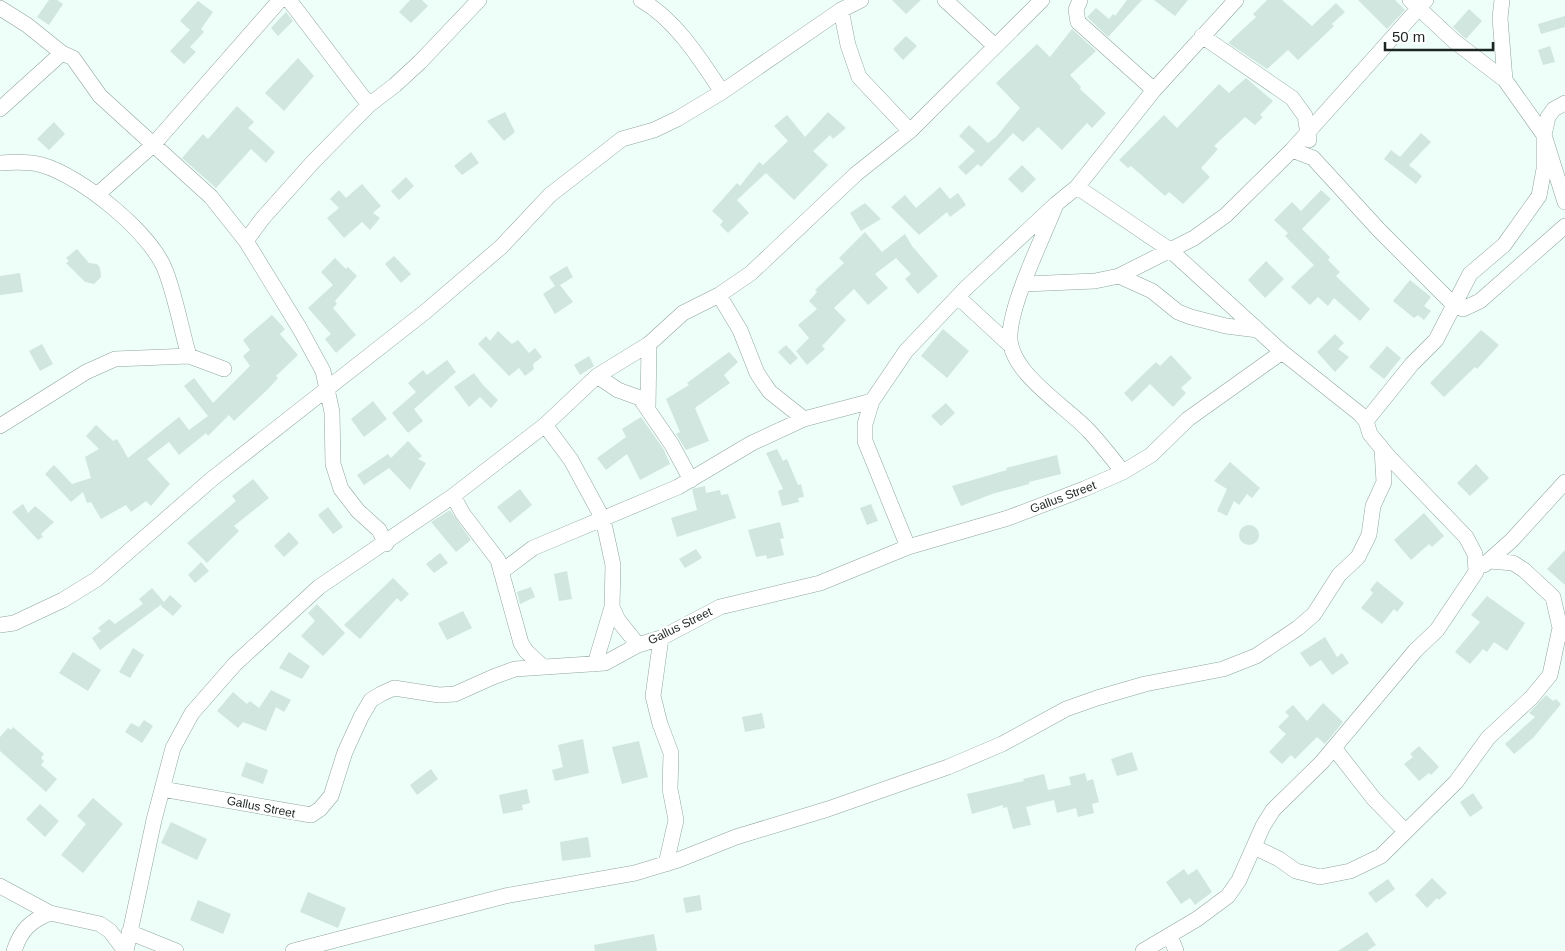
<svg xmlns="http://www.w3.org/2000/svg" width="1565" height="951" font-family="Helvetica,sans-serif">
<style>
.building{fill:#d1e6de}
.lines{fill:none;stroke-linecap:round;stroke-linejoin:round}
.minor-casing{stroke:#91a59d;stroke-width:16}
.minor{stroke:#fff;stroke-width:15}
.labels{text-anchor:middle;stroke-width:4.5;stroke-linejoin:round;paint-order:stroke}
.street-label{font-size:12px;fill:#1d2522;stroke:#fff}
</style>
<rect width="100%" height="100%" fill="#edfff8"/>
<path class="building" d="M49,0H57L63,4L49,25L37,17Z
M410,0H422L428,6L411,23L399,12Z
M892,0H921L906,14Z
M1127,0H1142L1108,37L1087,17L1096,8L1109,19L1113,14L1115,16Z
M1154,0H1188L1175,16Z
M1267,0H1282L1312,26L1336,3L1345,12L1332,24L1334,26L1298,60L1288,50L1267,69L1228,43L1256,17L1253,14Z
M1358,0H1395L1405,10L1387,29Z
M198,1L213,12L201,29L204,32L190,47L196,52L184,64L170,51L190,30L180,21Z
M1469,9L1482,21L1466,39L1453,27Z
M286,12L293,21L278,36L271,28Z
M1565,16V27L1541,34L1538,24Z
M1072,29L1096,51L1070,75L1081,87L1080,89L1106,113L1092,128L1087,123L1062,150L1038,127L1023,142L1013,133L981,167L978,164L966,175L958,167L975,151L959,136L969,125L988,143L996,137L1020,108L996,83L1037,44L1050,57Z
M906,36L917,46L903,60L893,49Z
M1550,46L1555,62L1543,65L1538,50Z
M298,58L314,76L284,111L265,93Z
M1246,78L1273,101L1260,115L1263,117L1255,125L1245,117L1214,146L1218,149L1201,168L1210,177L1183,204L1169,192L1165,196L1131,166L1128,168L1119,160L1164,115L1177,128L1219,84L1229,93Z
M237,106L254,122L248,128L275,152L266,163L251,149L216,188L182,158L203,134L208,139Z
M505,112L515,132L504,141L487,121Z
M828,112L846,128L833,139L830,135L813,151L828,165L794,200L766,173L737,200L749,213L728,233L720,225L723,221L712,211L737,183L740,186L759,162L763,165L788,141L774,126L787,115L805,137Z
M54,122L65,134L49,150L37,139Z
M1421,133L1431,142L1409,165L1422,176L1416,184L1384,159L1391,150L1400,157Z
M471,152L479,163L462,175L454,166Z
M1022,165L1036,179L1022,193L1008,179Z
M406,177L414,186L399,200L391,191Z
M362,184L381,206L373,213L380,218L370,230L362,222L344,238L327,218L339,208L330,199L339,190L346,198Z
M940,187L950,199L958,193L966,205L950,217L947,212L919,235L891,207L905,195L916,208Z
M1321,190L1331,199L1302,229L1330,257L1328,260L1340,272L1336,276L1370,309L1360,321L1334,298L1328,306L1318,297L1310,305L1291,287L1314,265L1285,236L1288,233L1274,220L1292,202L1301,211Z
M865,203L881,219L861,231L850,213Z
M865,232L882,252L905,234L912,246L938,276L918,294L905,279L911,274L896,258L875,274L888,288L868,305L854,289L834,308L846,320L822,346L825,349L807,365L796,351L809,338L798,325L817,309L809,301L817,292L815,290L844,263L839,258Z
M77,249L89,263L97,264L100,268L101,277L94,284L85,282L66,263L69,261L66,258Z
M394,256L411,274L401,283L385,264Z
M335,258L346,269L348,267L357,276L335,301L337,304L333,308L356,335L336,353L325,339L331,334L308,308L333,285L321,272Z
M1266,261L1284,279L1265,298L1248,280Z
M567,266L573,277L560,285L573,302L555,314L543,294L555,286L549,277Z
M20,273L23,292L0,295V276Z
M1410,280L1431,297L1424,306L1431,311L1424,320L1418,315L1414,318L1393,301Z
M272,315L285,329L280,334L298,355L276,376L278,378L268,389L234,421L229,415L208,436L206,433L179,455L169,442L147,459L170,484L151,506L146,501L131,512L126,505L101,519L91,502L87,503L83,492L71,502L45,474L54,465L72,484L91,478L85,457L99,449L86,436L96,425L113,441L117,439L128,458L179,417L189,430L208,416L184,386L194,378L213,403L250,366L243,356L250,350L243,340Z
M943,329L969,351L947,378L921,356Z
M1481,330L1499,345L1477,369L1475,367L1444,397L1430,383Z
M498,331L512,344L518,340L529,353L535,348L542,357L533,364L534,369L525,376L519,368L509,376L478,344L486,336L490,341Z
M1335,334L1344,343L1338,349L1349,357L1335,372L1317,352Z
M42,344L53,364L40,371L29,351Z
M786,345L798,358L790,365L778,352Z
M1387,346L1401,358L1384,379L1369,367Z
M729,352L738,362L724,375L730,383L695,408L709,441L686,450L676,434L680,432L666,399L689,385L687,383Z
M1171,355L1192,378L1181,388L1186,393L1173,407L1150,384L1132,402L1124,393L1156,362L1160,366Z
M589,356L594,366L580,375L574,365Z
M447,360L456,372L414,409L423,421L408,433L392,413L416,392L408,383L423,370L427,375Z
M474,373L483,385L498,400L491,408L480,397L469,407L454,387Z
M373,401L387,419L364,437L351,419Z
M946,403L955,413L941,426L931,416Z
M641,417L664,450L670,464L640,480L627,454L606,470L597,458L626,437L622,429Z
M408,441L422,456L418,459L426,463L410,490L389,468L364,485L357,475L388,454L391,458Z
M777,449L783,461L787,459L798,485L801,484L804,497L798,498L799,502L782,506L778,491L783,489L766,453Z
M1057,455L1061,474L1029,482V484L992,494L961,506L952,486L1007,470L1006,468Z
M1230,462L1260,488L1252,498L1247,494L1239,505L1234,501L1227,516L1217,511L1227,489L1214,481Z
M1476,464L1489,478L1470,496L1457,483Z
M253,479L269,498L234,526L239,531L207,563L187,543L236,501L232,496Z
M705,486L706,493L720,490L721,495L728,494L736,518L677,537L671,518L697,510L692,489Z
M520,489L532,505L510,523L497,507Z
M23,504L28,513L35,506L54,522L41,534L43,537L38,540L12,512Z
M871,504L878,521L867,525L860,508Z
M328,507L343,527L333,534L318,515Z
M450,510L471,540L456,552L431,522Z
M1424,513L1444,536L1432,547L1429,544L1411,560L1394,540Z
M780,522L784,538L780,539L784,555L767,559L766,555L756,557L748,530Z
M1239 535a10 10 0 1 1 20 0a10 10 0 1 1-20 0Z
M289,532L299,543L284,557L274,546Z
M696,549L702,558L685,568L679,559Z
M1565,550V585L1547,569Z
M440,553L448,563L434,573L426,564Z
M201,562L209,571L195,583L188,575Z
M567,571L572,599L559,601L554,574Z
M393,578L409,594L401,602L397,598L360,639L344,625Z
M1377,581L1404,603L1397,612L1394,609L1382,624L1361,608L1373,593L1370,590Z
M531,587L535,597L520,604L517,592Z
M152,588L164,602L170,595L182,606L173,616L161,606L162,604L100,650L92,638L101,631L98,628L109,619L115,624L143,604L139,599Z
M1487,596L1525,623L1507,651L1494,642L1487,652L1483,649L1470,664L1455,652L1480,622L1471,615Z
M317,604L345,633L323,656L301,636L315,621L308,613Z
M463,611L472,628L447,640L438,623Z
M1325,637L1337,657L1342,653L1349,663L1332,675L1321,660L1310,667L1300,653Z
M133,648L144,655L130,678L119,672Z
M73,652L101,670L88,691L59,673Z
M289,652L310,666L302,679L279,668Z
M271,690L291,700L284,712L276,707L266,731L243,722L238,728L217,711L233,692L247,704L250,701L259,708Z
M1546,695L1553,701L1556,699L1561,704L1533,738L1514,754L1505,744L1535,717L1529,713Z
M1323,703L1343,722L1325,744L1317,737L1295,759L1291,755L1282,764L1269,752L1286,734L1278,727L1289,716L1285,712L1293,705L1307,721Z
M762,713L765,728L745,732L742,717Z
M144,720L153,726L142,743L125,732L131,723L139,727Z
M13,727L44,754L41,758L44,761L41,765L57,779L46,792L0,751V737L8,728L11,730Z
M583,739L589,773L555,781L552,770L563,767L558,745Z
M639,741L648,777L622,784L612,747Z
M1419,746L1439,767L1431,775L1429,773L1419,781L1404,764L1413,757L1410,754Z
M1132,752L1138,770L1117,776L1111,759Z
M246,762L268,770L263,784L241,776Z
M431,769L438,779L417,795L410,785Z
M1085,773L1087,781L1093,779L1099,802L1092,804L1094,813L1078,817L1076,808L1057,813L1054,800L1026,807L1031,825L1013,829L1007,807L1003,808V805L972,814L967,794L1024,781L1023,779L1044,774L1048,790L1071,785L1069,777Z
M527,789L530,803L522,805L523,810L503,814L499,795Z
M1473,793L1483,808L1470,817L1460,802Z
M93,798L123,824L83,873L61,855L86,824L77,816Z
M40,804L59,821L45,837L26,819Z
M171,822L207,839L197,860L161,843Z
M588,837L591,857L562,861L560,842Z
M1184,869L1188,875L1197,869L1212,892L1195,905L1190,898L1181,904L1166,882Z
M1432,878L1447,893L1439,900L1437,898L1427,908L1415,895Z
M1388,879L1395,889L1376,903L1368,893Z
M308,892L346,908L338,928L300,912Z
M700,895L702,910L686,913L683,898Z
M198,900L231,914L223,934L190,920Z
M1367,932L1376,945L1367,951H1338Z
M654,934L657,951H595L594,945Z"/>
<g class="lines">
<g class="minor-casing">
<path id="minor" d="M289,0L369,105
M641,0C676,20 700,59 722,92L841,10L861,0
M945,0L995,46
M1080,0L1076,10L1078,22L1154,90
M1410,0L1454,41L1505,80L1544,135L1565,202
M1502,0L1500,18L1505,80
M0,8L27,25L62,53L73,58L100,96L211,197L246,241L300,329L323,371L332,412L333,464L341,489L358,511L379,530L386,544
M841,10L848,45L859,77L910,131
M1202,36L1292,98L1305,116L1309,140
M0,109L62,53
M1292,150L1313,158L1379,230L1455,306L1463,309L1480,301L1565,226
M0,163C13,162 28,161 42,165C81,176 152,233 166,272C176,299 181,328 189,356
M1077,187L1170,250L1282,352L1360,414L1366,421L1370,434L1388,456L1466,537L1475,554L1476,572L1437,630L1415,651L1322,762L1273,810L1263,826L1239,880L1228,896L1197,919L1143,951
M98,194L153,145L280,0
M1055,207C1041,242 1013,298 1010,333C1006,371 1066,406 1089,431C1101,444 1112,458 1123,472
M246,241L262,219L313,162L369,105L395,85L420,62L479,0
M1119,276L1194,238L1226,215L1292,150L1426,0
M1025,284L1095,281L1119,276L1152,291L1178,312L1191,317L1226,326L1258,330
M719,295L740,330L757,373L765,385L770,392L804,419
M958,297L1011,346
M597,376L618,390L640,398L672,445L691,480
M648,408L649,344
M1366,421L1412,364L1436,340L1470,274L1504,245L1539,196L1544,169V135L1548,117L1554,109L1565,103
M545,425L571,460L603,519L613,565L612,607L618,620L638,645
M0,426L86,372L115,359L189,356L224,369
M453,496L463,514L498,560L521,643L526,651L542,666
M908,547L865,441V424L872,401L906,351L966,288L1056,204L1077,187L1154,90L1236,0
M1484,565L1512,540L1565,482
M501,572L533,548L678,487L752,443L804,419L872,401
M0,625L14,623L63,600L97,579L212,479L425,312L501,247L550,195L622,139L654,130L677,119L722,92
M661,638L653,696L660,724L671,753L670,789L676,820L666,864
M595,664L612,607
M1334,748L1374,799L1405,831
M162,789L311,815L320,809L331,796L345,752L361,717L371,700L381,694L394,688L439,695L455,694L493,677L515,669L605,663L638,645L661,638L720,607L820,583L908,547L1008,518L1084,489L1123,472L1151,455L1188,419L1282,352
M1254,847L1279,859L1296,871L1320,877L1350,871L1381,856L1456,782L1488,738L1532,697L1550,675L1560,628L1553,597L1524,570L1513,563L1489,561
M0,886L50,913L100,924L110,931L125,951
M129,932L176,951
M1170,936L1176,951
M14,951C21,930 30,921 50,913
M126,951L154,820L173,748L192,713L235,664L319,587L453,496L545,425L597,376L649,344L683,313L719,295L751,273L856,174L910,131L1042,0
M293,951L505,896L635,873L678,860L736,837L828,809L948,767L1002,744L1066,709L1097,698L1145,684L1223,669L1256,656L1298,628L1314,614L1339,575L1358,557L1369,535L1373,506L1384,482L1382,449"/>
</g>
<use href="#minor" class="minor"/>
</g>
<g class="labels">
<g class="street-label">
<text transform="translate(1063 497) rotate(-21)" y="4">Gallus Street</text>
<text transform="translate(680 626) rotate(-26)" y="4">Gallus Street</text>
<text transform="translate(261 807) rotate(11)" y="4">Gallus Street</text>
</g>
</g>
<path d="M1385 42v8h108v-8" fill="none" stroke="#1d2522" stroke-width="2.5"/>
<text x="1392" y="42" font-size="15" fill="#1d2522" stroke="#ffffff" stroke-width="4" paint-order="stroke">50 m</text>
</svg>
